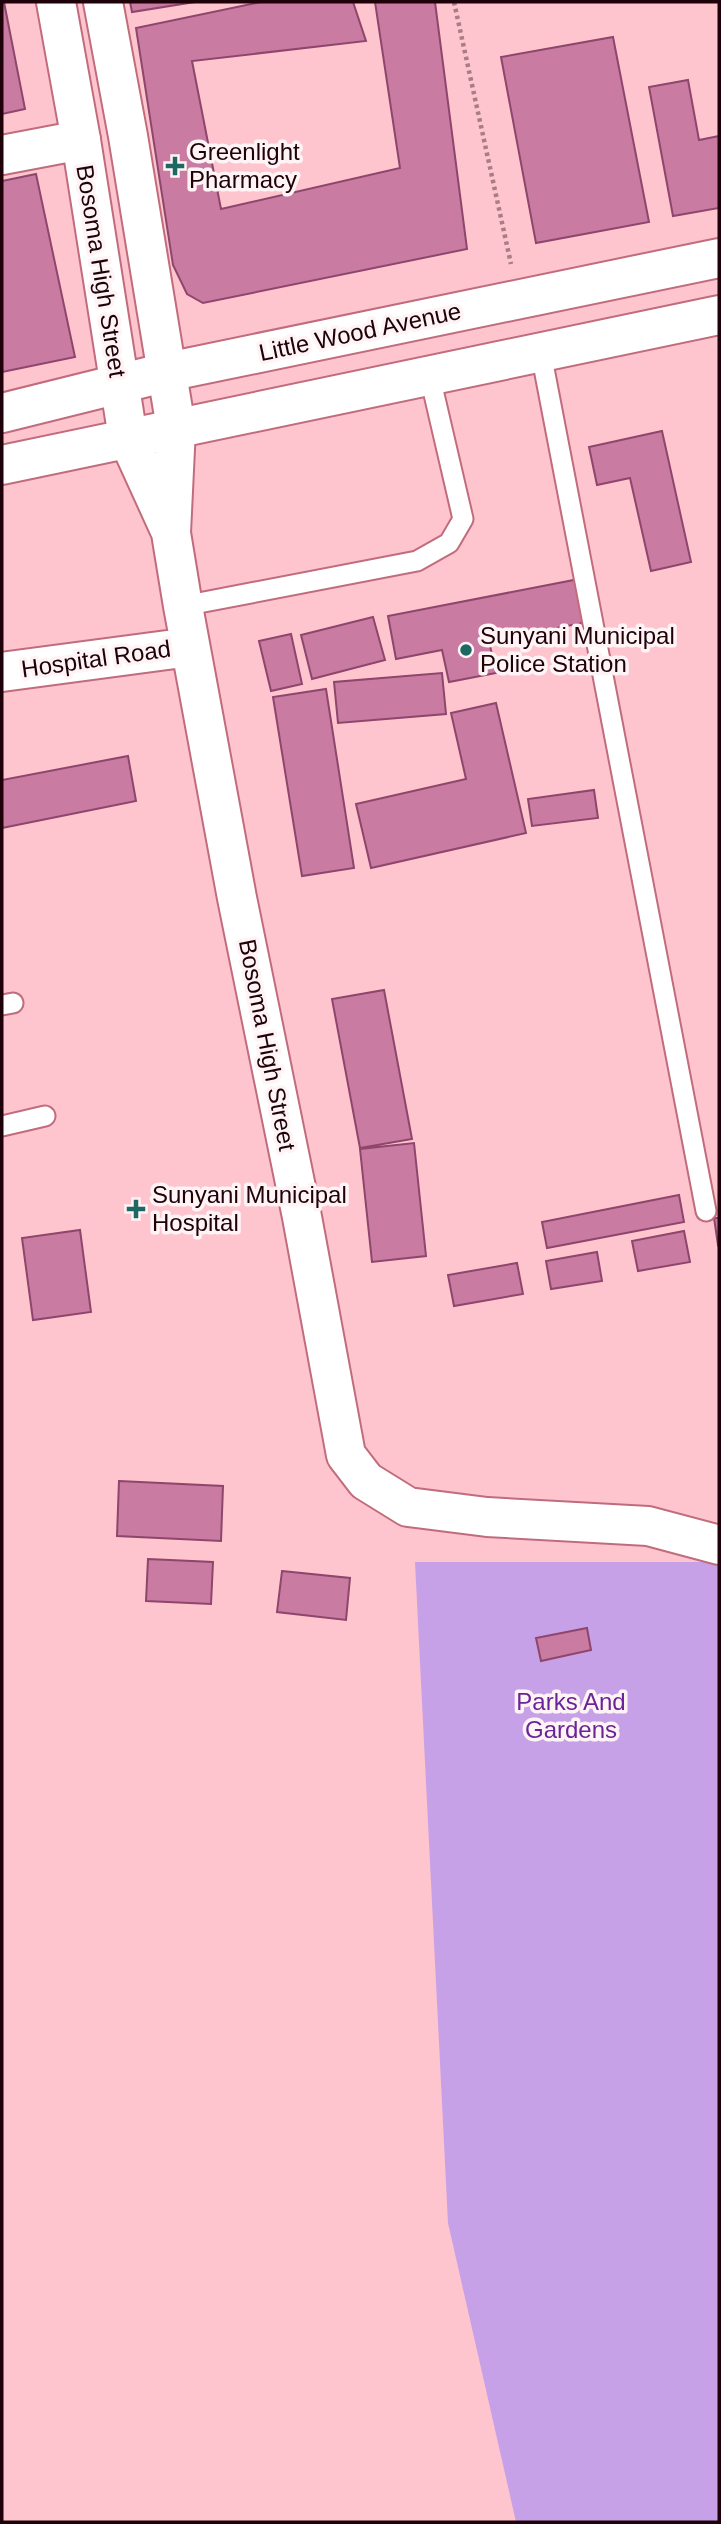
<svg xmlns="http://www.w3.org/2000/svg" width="721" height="2524" font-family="Arial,sans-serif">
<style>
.green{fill:#c7a1e7}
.building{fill:#c97ba2;stroke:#8e466c;stroke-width:2}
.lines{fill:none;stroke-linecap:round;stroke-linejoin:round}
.service-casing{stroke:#c16c7c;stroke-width:23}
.minor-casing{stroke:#c16c7c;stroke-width:42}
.tertiary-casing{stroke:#c16c7c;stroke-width:42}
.trunk-casing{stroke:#c16c7c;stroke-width:42}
.path{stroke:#aa7c84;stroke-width:4.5;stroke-dasharray:3.5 3.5;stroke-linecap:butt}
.service{stroke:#fff;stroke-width:19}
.minor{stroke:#fff;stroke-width:38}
.tertiary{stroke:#fff;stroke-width:38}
.trunk{stroke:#fff;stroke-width:38}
.poi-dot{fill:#1d6863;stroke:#fef4f6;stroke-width:2.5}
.labels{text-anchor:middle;stroke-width:7;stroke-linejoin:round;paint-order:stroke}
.poi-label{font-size:24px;fill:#1f0209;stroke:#fef4f6;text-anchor:start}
.street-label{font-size:24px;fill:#1f0209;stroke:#fef4f6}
.park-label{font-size:24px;fill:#6b2497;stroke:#fef4f6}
</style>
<rect width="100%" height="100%" fill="#fec5ce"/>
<path class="green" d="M415,1562H719V2522H516L448,2223Z"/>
<path class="building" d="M2,2H4L25,109L2,114Z
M130,2H195L132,12Z
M261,2H353L366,41L192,61L221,209L400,168L375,2H435L467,249L203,303L187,294L173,265L136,28Z
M613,37L649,222L536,243L501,57Z
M688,80L699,140L719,136V208L673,216L649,87Z
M36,174L75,357L2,372V181Z
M662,431L691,562L651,571L630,478L597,485L589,447Z
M579,579L588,622L489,641L496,673L449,682L442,650L396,659L388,616Z
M373,617L385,660L312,679L301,635Z
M291,634L302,684L271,691L259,641Z
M442,673L446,714L338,723L334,682Z
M326,689L354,868L302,876L273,697Z
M496,703L526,833L371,868L356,804L466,779L451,713Z
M128,756L136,801L2,828V780Z
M594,790L598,818L532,826L528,799Z
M384,990L412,1139L360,1148L332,999Z
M414,1143L426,1256L372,1262L360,1149Z
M679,1195L684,1222L547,1248L542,1222Z
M714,1218H719V1244L718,1245Z
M80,1230L91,1312L33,1320L22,1238Z
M684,1231L690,1262L638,1271L632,1241Z
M597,1252L602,1281L551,1289L546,1261Z
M517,1263L523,1294L454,1306L448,1275Z
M119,1481L223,1486L221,1541L117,1536Z
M148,1559L213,1562L211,1604L146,1601Z
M282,1571L350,1578L346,1620L277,1612Z
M587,1628L591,1650L541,1661L536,1638Z"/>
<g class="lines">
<g class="service-casing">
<path id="service" d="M541,353L706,1211
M183,606L417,561L449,543L463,519L430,377
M2,1005L13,1003
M2,1126L45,1116"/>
</g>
<g class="minor-casing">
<path id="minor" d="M2,155L81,140
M176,428L171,533L183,606L237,898L302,1217L346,1455L366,1481L408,1507L487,1517L648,1526L719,1545
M128,438L169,528
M2,672L190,647"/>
</g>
<g class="tertiary-casing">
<path id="tertiary" d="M56,2L81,140L128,438
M103,2L128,136L176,428"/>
</g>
<g class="trunk-casing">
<path id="trunk" d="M2,413L167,372L719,258
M2,465L719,315"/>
</g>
<path class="path" d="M454,2L511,264"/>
<use href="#service" class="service"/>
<use href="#minor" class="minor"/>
<use href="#tertiary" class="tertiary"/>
<use href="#trunk" class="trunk"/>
</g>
<g class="poi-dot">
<path d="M171.5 155.5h7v7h7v7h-7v7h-7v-7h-7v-7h7z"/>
<circle cx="466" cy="650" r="7"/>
<path d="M132.5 1198.5h7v7h7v7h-7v7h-7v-7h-7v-7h7z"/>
</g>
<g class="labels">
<g class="poi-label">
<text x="189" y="160">Greenlight<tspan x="189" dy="28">Pharmacy</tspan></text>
<text x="480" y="644">Sunyani Municipal<tspan x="480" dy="28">Police Station</tspan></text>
<text x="152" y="1203">Sunyani Municipal<tspan x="152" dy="28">Hospital</tspan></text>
</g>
<g class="street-label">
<text transform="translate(101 271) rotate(81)" y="8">Bosoma High Street</text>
<text transform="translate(360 332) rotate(-12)" y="8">Little Wood Avenue</text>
<text transform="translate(96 659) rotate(-8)" y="8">Hospital Road</text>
<text transform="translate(267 1045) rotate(79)" y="8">Bosoma High Street</text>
</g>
<g class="park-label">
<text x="571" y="1710">Parks And<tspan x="571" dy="28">Gardens</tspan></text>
</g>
</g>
<rect width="721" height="2524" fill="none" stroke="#1f0209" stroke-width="7"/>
</svg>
